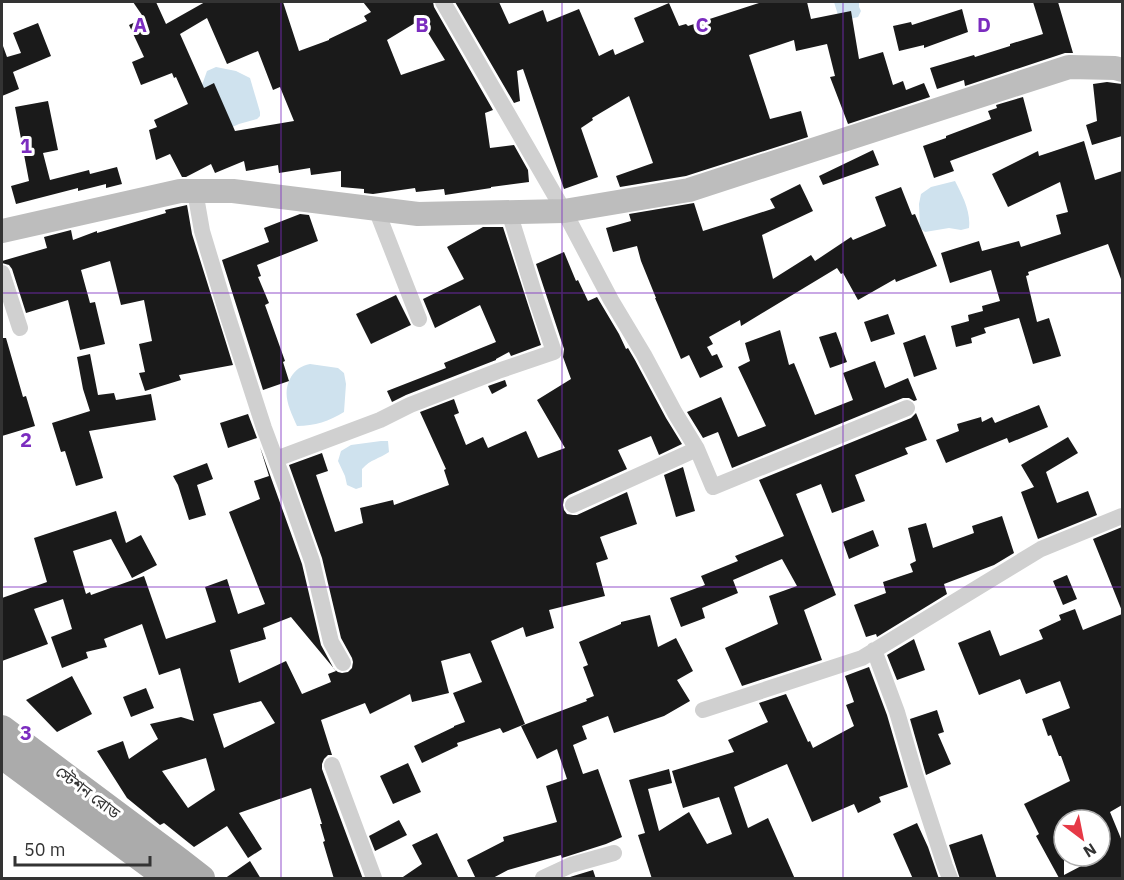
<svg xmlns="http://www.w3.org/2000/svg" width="1124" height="880" font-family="'IBM Plex Sans','Noto Sans Bengali',sans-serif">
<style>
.water{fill:#cfe2ee}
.building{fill:#1a1a1a;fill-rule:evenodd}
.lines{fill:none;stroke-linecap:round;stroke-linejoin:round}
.street{stroke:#d0d0d0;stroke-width:16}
.secondary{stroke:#bdbdbd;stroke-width:24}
.primary{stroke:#ababab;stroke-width:26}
.grid{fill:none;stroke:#7b2cbf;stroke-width:1.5;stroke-opacity:0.55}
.labels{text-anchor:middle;stroke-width:6;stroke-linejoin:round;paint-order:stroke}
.street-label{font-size:16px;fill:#333;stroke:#fff}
.grid-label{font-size:20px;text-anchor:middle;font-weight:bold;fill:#7b2cbf;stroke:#fff;stroke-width:6;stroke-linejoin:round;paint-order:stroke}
</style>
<rect width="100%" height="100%" fill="#fff"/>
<path class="water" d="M834,2H859V7L861,11L858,17L845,20L838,15Z
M216,67L236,71L250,78L260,112V116L257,119L239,124L228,129L202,85L207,71Z
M955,181C962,195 971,211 969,228L961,230L949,228L925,232L920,228L919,204L921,194L931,187Z
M310,364L338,368L344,373L346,384L344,412C329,421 315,426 297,426C290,410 281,394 291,377C296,369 301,366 310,364Z
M381,441H388L389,452C379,459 371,459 362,469V487L356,489L347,485L345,476L338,461L341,451L351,445Z"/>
<path class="building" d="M133,2H156L166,24L205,2H283L299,51L329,40V39L367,21L364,16L371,12L363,2H433L434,7L493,110L485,113L490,148L514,145L528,170L529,182L491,187V188L445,195L444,189L416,192L415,188L373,194L364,193V189L341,187V171L311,175L310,168L279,173L278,165L246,171L244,161L215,173L211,164L186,177H182L170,154L156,160L149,130L157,127L154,120L188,104L176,77L174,78L172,73L141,85L132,62L144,57L129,25L144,18ZM207,18L227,64L258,51L273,90L280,87L294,121L235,131L214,83L204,88L180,34ZM420,20L445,60L401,75L387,40Z
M455,2H499L509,24L543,10L547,22L579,9L599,56L613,49L615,55L644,42L634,18L669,3L679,26L686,24L688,26L762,2H807L811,19L851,11L859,59L883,52L893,85L903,81L906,90L924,83L930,97L848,124L830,77L835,76L827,44L796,51L794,40L749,55L770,119L801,111L808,137L686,176L620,187L616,176L653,163L629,96L592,118L593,120L581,128L598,177L564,189L523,69L517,71L520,101L514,103Z
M1033,2H1058L1073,53H1065L965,86L964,80L937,89L930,68L974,55L975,57L1010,46V44L1043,34Z
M962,9L968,32L924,48V45L899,51L893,26L911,22L912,25Z
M38,23L51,56L13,72L19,89L2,96V46H3L7,57L21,53L13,33Z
M1107,82L1122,84V136L1092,145L1086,125L1097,121L1093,84Z
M1023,97L1032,131L950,161L954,171L934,178L923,146L946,138V136L991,119L988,111L997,108L996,105Z
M48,101L58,150L43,153L50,180L89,170L90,174L117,167L122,184L106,188V184L78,191V188L16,204L11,186L29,181L15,107Z
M1084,141L1095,180L1122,171V279H1121L1108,244L1028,272L1029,275L1026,276L1037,322L1049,318L1061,356L1033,364L1019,318L984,328L986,333L971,338L972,343L956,347L951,326L969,321L968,315L983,311L982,306L1000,301L991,270L950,283L941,253L979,241L982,251L1019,241L1021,247L1061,234L1056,215L1068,212L1060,182L1008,207L992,174L1038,151L1039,156Z
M873,150L879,165L823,185L819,176Z
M800,184L813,211L762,235L773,279L811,255L815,261L851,237L853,240L886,226L875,197L901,187L912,215L915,214L937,266L896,282L895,279L858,300L843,273L841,274L837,268L741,326L740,320L709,337L713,344L707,347L712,356L717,354L723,367L700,378L689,355L681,359L655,298H656L641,261L637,246L613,252L606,228L631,221L629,214L694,203L703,231L775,208L770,199Z
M187,205L192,234L233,365L179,375L181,380L145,391L139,373L145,372L139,344L152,341L144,300L121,305L110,261L81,270L90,303L95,302L105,344L80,350L68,300L26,313L12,269L9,265L2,263V261L47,248L44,237L71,230L73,240L97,231V233L166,213L165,210Z
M300,214L309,215L318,241L257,265L261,276L258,277L269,303L265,305L285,361L283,362L289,381L263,390L222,260L269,242L264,228Z
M483,227H503L541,345L511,356L509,352L496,359V360L406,395L392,402L387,391L446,368L444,363L496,342L480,305L435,328L423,299L464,279L447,247Z
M564,252L576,281L578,280L588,301L597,297L619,334L626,349L628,348L635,360L666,418L682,444L659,455L651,436L618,450L627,469L569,495L564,499L563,505L564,510L567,514L573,515H577L627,492L637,524L600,537L608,559L596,563L605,596L549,610L554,628L526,637L523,627L491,641L525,724L503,733L500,728L457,743L458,746L422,763L414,746L454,727V726L465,722L453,693L482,682L470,653L441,661L449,693L412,702L410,694L370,714L365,703L321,720L332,755H328L324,759L322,764V769L363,879H334L323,842L325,841L320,824H322L311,788L239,813L262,849L248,858L227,826L194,847L164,823L160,825L127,798L97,751L123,741L129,759L158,739L150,724L181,717L194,721L180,668L159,675L142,624L104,639L107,647L86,652L88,658L62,668L51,637L72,629L63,599L34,609L48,644L2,661V598L47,582L34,538L116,511L126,543L141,535L157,565L132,578L111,539L73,551L86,594L90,592L91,595L144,576L166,639L216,622L205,587L227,579L238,614L265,604L229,512L260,499L254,481L269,476L260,447L302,564L321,645L334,669L338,672L342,673L348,672L352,668L353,662L352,658L341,638L322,558L289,465L322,453L328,471L316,475L335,532L363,523L360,508L393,500L394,505L449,485L444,470L446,469L420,412L454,399L459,413L454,415L466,445L483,437L488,448L526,431L538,458L565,448L537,400L571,379L563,357L564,349L536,264ZM291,617L336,671L328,674L331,682L302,694L286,661L239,683L230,650L266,639L263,628ZM261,701L275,723L224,748L213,714ZM206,758L215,790L188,808L162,771Z
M396,295L411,325L371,344L356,314Z
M888,314L895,334L871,342L864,322Z
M780,330L789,365L794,363L815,415L853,400L843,373L875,361L885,388L908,378L917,400L914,401L909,398H903L732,468L718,432L703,438L687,412L721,397L738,437L766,426L738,367L750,361L745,343Z
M836,332L847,362L830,368L819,337Z
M925,335L937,369L914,377L903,343Z
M2,338H6L23,397L26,396L35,426L2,436Z
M90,354L98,395L114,393L116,400L151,394L156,420L89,431L103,478L76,486L65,451L61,452L52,423L90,411L83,389L77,357Z
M505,380L507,386L492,394L488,386Z
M1039,405L1048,427L1009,443L1007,438L946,463L936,440L959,431L957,424L981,417L982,422L992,417L995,423Z
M916,413L927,440L905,448L908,454L855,475L865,501L832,513L821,484L796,494L836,595L804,610L822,660L742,686L725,648L778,624L769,596L797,586L782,559L733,580L738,593L702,608L705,618L681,627L670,598L705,585L701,576L738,561L735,556L784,536L759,480L911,418Z
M248,414L257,438L228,448L220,423Z
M1068,437L1078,453L1046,472L1057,503L1088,491L1097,515L1038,539L1021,492L1034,487L1021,465Z
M207,463L213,479L197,485L206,515L189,520L178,485L173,476Z
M683,467L695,511L676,517L664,475Z
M1002,516L1014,553L994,565L944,584L947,594L877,637L876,634L866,637L854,605L886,593L883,582L913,572L910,564L916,561L908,528L926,523L933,548L974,533L972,526Z
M1122,527V611L1093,539Z
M873,530L879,546L849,559L843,542Z
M1067,575L1077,599L1063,605L1053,581Z
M1075,609L1083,630L1122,614V805L1110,812L1122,841V879H1057L1059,878L1036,836L1039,834L1024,804L1070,781L1061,756H1059L1051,735L1048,736L1042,719L1070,708L1060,681L1026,694L1020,679L979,695L958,643L990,630L1000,656L1043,639L1039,630L1061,620L1059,615ZM1064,820H1100V840L1106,853L1064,875Z
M650,615L658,647L676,638L693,671L677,680L690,701L664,716L614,733L608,716L582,726L587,739L573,745L583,774L598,769L622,837L606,844L562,858L561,855L508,870L491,879H476L467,860L504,841L503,837L557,822L546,786L567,779L557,749L537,759L521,726L587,701L586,699L594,696L583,667L588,665L579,642L621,624V622Z
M914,639L925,670L897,680L887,655Z
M869,667L887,715L908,787L879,797L881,802L858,813L854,804L812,822L787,764L734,787L748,828L768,818L795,879H652L638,835L645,833L629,780L669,769L672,783L648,789L659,831L689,812L707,844L732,834L719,797L683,808L672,771L734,752L728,740L768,722L759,703L786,694L808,742L810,741L813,748L854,726L846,705L854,702L845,676Z
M72,676L92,714L57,732L26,700Z
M146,688L154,708L131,717L123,697Z
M937,710L944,732L938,734L951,764L926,775L910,719Z
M408,763L421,792L393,804L380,776Z
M399,820L407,835L375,851L369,836Z
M917,823L928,847L939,879H913L893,834Z
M437,833L459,879H400L422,864L412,845Z
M982,834L997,879H960L949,845Z
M250,861L261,879H224Z
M593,870L596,879H570V877Z"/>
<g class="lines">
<path class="street" d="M443,2L564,211L611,300L644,355L675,413L697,449L713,487L907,408
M195,191L202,231L227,314L264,428L286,487L312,561L331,642L343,663
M376,209L419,319
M2,273L20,328
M276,459L380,420L410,405L498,371L554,352L536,299L509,212
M573,505L697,449
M874,650L897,712L915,774L945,866L950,878
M703,710L862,658L1041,549L1122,516
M332,765L374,878
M543,878L571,865L614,853"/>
<path class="secondary" d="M2,231L180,191H233L418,214L564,211L689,190L1069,67L1115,68L1122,70"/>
<path class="primary" d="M2,728L180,861L202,878
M2,756L167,878"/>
</g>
<path class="grid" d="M281,2V878M562,2V878M843,2V878M2,293H1122M2,587H1122"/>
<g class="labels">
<g class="street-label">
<text transform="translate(88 792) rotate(37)" y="6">স্টেশন রোড</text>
</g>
</g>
<g class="grid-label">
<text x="140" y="32">A</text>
<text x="422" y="32">B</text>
<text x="702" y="32">C</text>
<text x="984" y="32">D</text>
<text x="26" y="153">1</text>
<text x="26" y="447">2</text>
<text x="26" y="740">3</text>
</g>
<rect width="1124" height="880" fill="none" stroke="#333333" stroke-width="6"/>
<g transform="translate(1082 838) rotate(148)"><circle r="28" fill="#ffffff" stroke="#adadad" stroke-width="1.5"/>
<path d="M0-4.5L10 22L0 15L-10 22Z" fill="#e63946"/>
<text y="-9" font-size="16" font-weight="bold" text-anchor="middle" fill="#333333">N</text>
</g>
<path d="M15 856v9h135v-9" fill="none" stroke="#333333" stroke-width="3"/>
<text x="24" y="856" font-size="18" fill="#333333" stroke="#ffffff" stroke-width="4.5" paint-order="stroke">50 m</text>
</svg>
